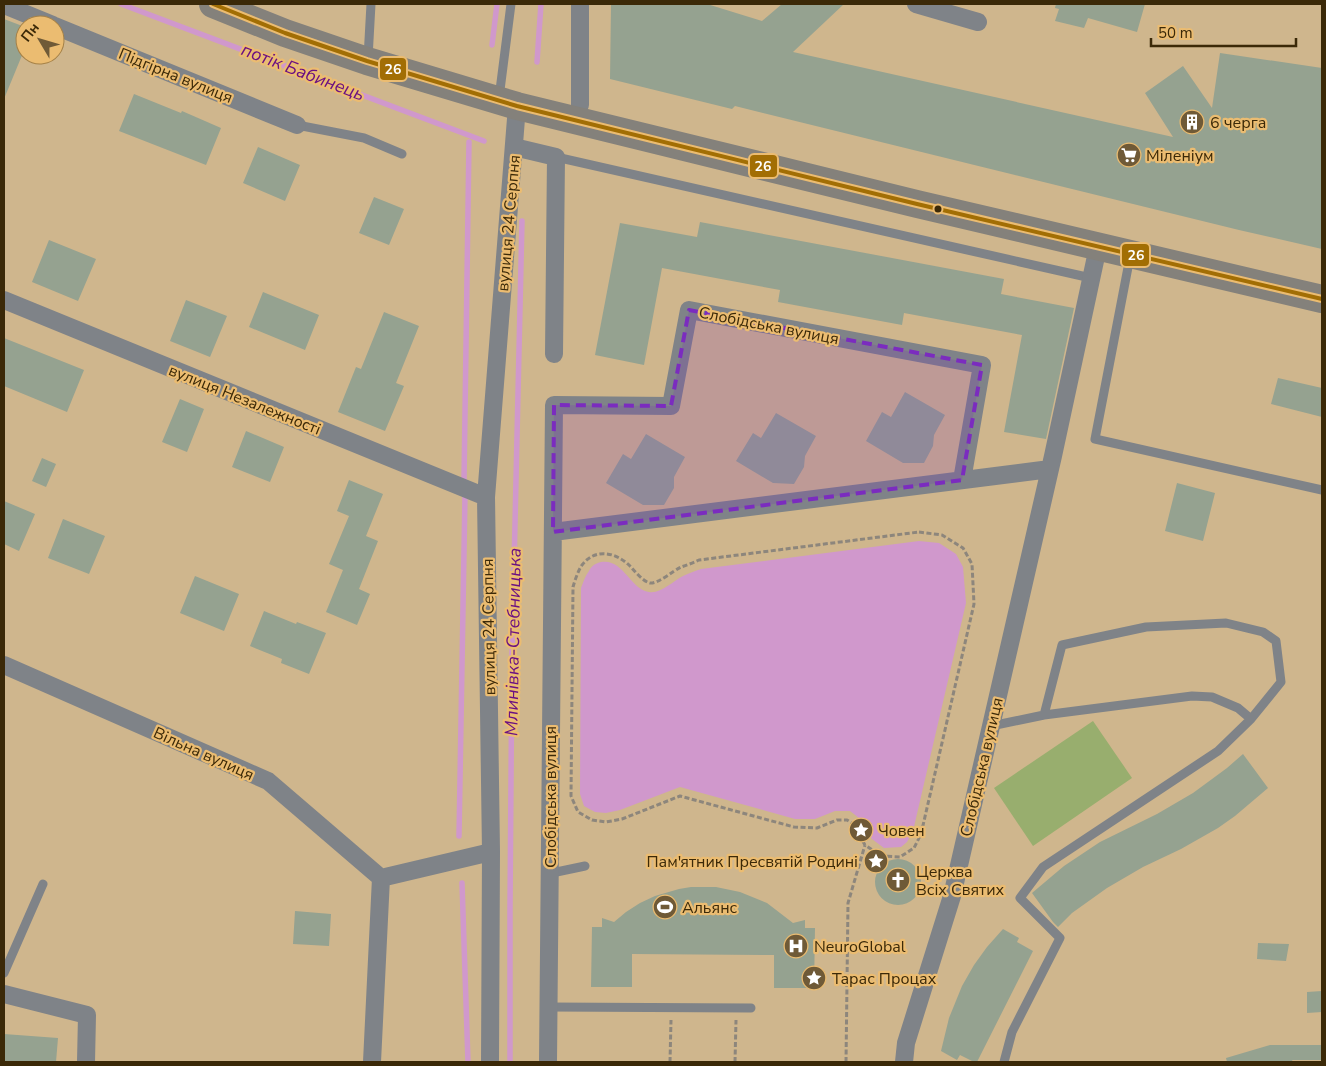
<svg xmlns="http://www.w3.org/2000/svg" width="1326" height="1066" font-family="'Nunito Sans',sans-serif">
<style>
.green{fill:#98ae6e}
.water{fill:#d098cc}
.lines{fill:none;stroke-linecap:round;stroke-linejoin:round}
.stream{stroke:#d098cc;stroke-width:5.5}
.building{fill:#95a290}
.path{stroke:#8d867c;stroke-width:3;stroke-dasharray:5 2.5;stroke-linecap:butt}
.service{stroke:#7f8388;stroke-width:9}
.minor{stroke:#7f8388;stroke-width:18}
.primary{stroke:#84817b;stroke-width:28}
.bus-1-casing{stroke:#ebbc71;stroke-width:8}
.bus-1{stroke:#a26e04;stroke-width:4}
.marked{fill:#7b2cbf;fill-opacity:0.2;stroke:#7b2cbf;stroke-width:4;stroke-dasharray:10 6;stroke-linejoin:round}
.bus-dot{fill:#3b2908;stroke:#ebbc71;stroke-width:2}
.labels{text-anchor:middle;stroke-width:4.5;stroke-linejoin:round;paint-order:stroke}
.street-label{font-size:16px;fill:#3b2908;stroke:#ebbc71}
.poi-label{font-size:16px;fill:#3b2908;stroke:#ebbc71;text-anchor:start}
.water-label{font-size:18px;font-style:italic;fill:#6b1182;stroke:#ebbc71}
.line-badge{stroke:#ebbc71;stroke-width:2}
.badge-label{font-size:14px;text-anchor:middle;font-weight:bold;fill:#fff}
</style>
<rect width="100%" height="100%" fill="#cfb68d"/>
<path class="green" d="M1093,721L1132,778L1033,846L994,788Z"/>
<path class="water" d="M919,541L939,543L956,554L963,567L966,603L913,831L907,842L901,847L884,848L872,839L859,818L850,811H835L815,819H795L680,787L620,810L606,813L595,812L584,806L580,794L581,588C583,583 585,576 589,571C591,566 596,563 601,562C623,558 630,589 649,592C661,594 673,581 683,576C689,573 695,571 701,569Z"/>
<g class="lines">
<path class="stream" d="M121,4L484,141
M492,45L497,4
M537,62L541,4
M464,481L469,142
M459,836L465,495
M462,883L468,1062
M510,1062V908L512,653L522,221"/>
</g>
<path class="building" d="M611,4H707L762,21L782,4H844L793,52L1173,137L1145,93L1183,66L1212,108L1220,53L1322,68V249L1239,230L735,106L732,109L610,79Z
M1056,4H1145L1137,32L1088,18L1084,28L1055,21L1059,9L1055,8Z
M4,19L25,27V48L4,99Z
M134,94L181,113L182,111L221,128L206,165L119,131Z
M258,147L300,165L285,201L243,183Z
M374,197L404,209L389,245L359,233Z
M700,222L1004,279L1001,294L1074,308L1046,439L1004,432L1022,335L904,313L902,325L778,302L780,290L662,268L644,365L595,355L620,223L697,237Z
M49,240L96,259L78,301L32,282Z
M263,292L319,315L305,350L249,327Z
M186,300L227,316L210,357L170,341Z
M384,312L419,326L396,383L404,386L385,431L338,412L356,367L361,369Z
M4,338L84,370L67,412L4,386Z
M1278,378L1322,388V417L1271,404Z
M905,392L945,415L934,435L933,446L924,463H903L866,441L882,412L891,417Z
M180,399L204,409L187,452L162,442Z
M776,413L816,436L805,456L804,467L794,484L773,483L736,461L753,433L761,438Z
M246,431L284,447L270,482L232,467Z
M646,434L685,457L674,477V488L664,505H643L606,483L623,454L631,459Z
M42,458L56,464L46,487L32,481Z
M349,480L383,494L366,536L378,541L359,589L370,594L357,625L326,612L343,570L329,564L349,516L337,511Z
M1177,483L1215,493L1203,541L1165,531Z
M4,501L35,514L19,551L4,544Z
M63,519L105,536L89,574L48,558Z
M195,576L239,594L224,631L180,613Z
M264,611L296,624L297,622L326,633L309,674L281,663L282,659L250,646Z
M1243,754L1268,788L1235,816L1218,828L1181,849L1143,867L1107,888L1072,913L1058,927L1053,922L1032,893L1064,866L1100,842L1157,814L1193,793L1227,768Z
M875 882a23 23 0 1 1 46 0a23 23 0 1 1-46 0Z
M691,887H716L740,892L767,903L793,923L805,920V928H815L814,988H774V955L632,954V987H591L592,927H602V918L614,922L626,912L640,903L655,896L679,889Z
M295,911L331,914L329,946L293,944Z
M1003,929L1019,938L1017,942L1033,951L977,1062H974L960,1055L957,1060L941,1051L949,1018L962,986L974,965L987,947Z
M1258,943L1289,944L1286,961L1257,959Z
M1322,991V1012L1307,1013V992Z
M4,1034L58,1038L56,1062H4Z
M1270,1045H1322V1060H1292L1293,1062H1227L1226,1058Z"/>
<g class="lines">
<path class="path" d="M919,532L942,535L963,548L972,564L974,604L921,834L914,848L900,857L881,856L865,845L853,824L847,820H837L817,828L794,827L680,796L622,819L606,822L592,820L578,812L571,796L573,587C575,580 578,571 582,565C595,548 615,552 629,565C635,571 642,581 650,583C658,584 673,571 681,567C687,565 693,563 699,560Z
M670,1062L671,1020
M735,1062L736,1020
M846,1062L848,903L865,845"/>
<path class="service" d="M368,58L371,4
M499,98L511,4
M297,125L364,138L402,154
M556,157L1091,278
M1130,257L1095,439L1322,490
M991,726L1044,715L1192,696L1212,697L1238,708L1251,719
M547,874L585,866
M4,973L43,884
M548,1007L751,1008
M1004,1062L1012,1032L1060,938L1020,898L1043,867L1218,751L1251,719L1281,682L1276,641L1263,632L1226,623L1146,627L1062,645L1044,715"/>
<path class="minor" d="M580,4V105
M916,4L978,22
M4,5L53,25
M55,26L297,125
M514,147L556,157L554,354
M4,300L486,497
M553,532L1050,469
M4,665L268,781L381,878
M4,994L87,1015L86,1062
M372,1062L381,878L491,852L486,497L517,106
M490,1062L491,852
M548,1062L554,405L671,406L689,310L982,365L962,480
M904,1062L906,1043L952,896L1053,456L1098,247"/>
<path class="primary" d="M213,4L285,33L367,61L517,106L917,204L1322,299"/>
<g class="bus-1-casing">
<path id="bus-1" d="M213,4L285,33L367,61L517,106L917,204L1322,299"/>
</g>
<use href="#bus-1" class="bus-1"/>
</g>
<path class="marked" d="M689,310L982,365L962,480L553,532L554,405L671,406Z"/>
<defs>
<g id="building-disc" transform="scale(1.25)"><circle r="9.5" fill="#6f5a37" stroke="#ebbc71"/><path d="M-4-6H4V6H1V3H-1V6H-4ZM-2.5-4.3h1.7v1.8h-1.7ZM.8-4.3h1.7v1.8H.8ZM-2.5-1h1.7V.8h-1.7ZM.8-1h1.7V.8H.8Z" fill="#fff"/></g>
<g id="supermarket-disc" transform="scale(1.25)"><circle r="9.5" fill="#6f5a37" stroke="#ebbc71"/><path d="M-6-5.5h2.5l.6 2H6L4.5 2H-2.5L-4.4-4H-6ZM-1.5 3.2a1.3 1.3 0 1 0 .1 0ZM3 3.2a1.3 1.3 0 1 0 .1 0Z" fill="#fff"/></g>
<g id="sight-disc" transform="scale(1.25)"><circle r="9.5" fill="#6f5a37" stroke="#ebbc71"/><path d="M0-6L1.8-2.2L6-1.7L2.9 1.2L3.7 5.4L0 3.3L-3.7 5.4L-2.9 1.2L-6-1.7L-1.8-2.2Z" fill="#fff"/></g>
<g id="church-disc" transform="scale(1.25)"><circle r="9.5" fill="#6f5a37" stroke="#ebbc71"/><path d="M-1.2-6h2.4v3.5h3.3v2.4h-3.3V6h-2.4V-.1h-3.3v-2.4h3.3Z" fill="#fff"/></g>
<g id="stadium-disc" transform="scale(1.25)"><circle r="9.5" fill="#6f5a37" stroke="#ebbc71"/><path d="M0-5a6.5 5 0 1 0 0 10a6.5 5 0 1 0 0-10ZM-3.5-1.8h7v3.6h-7Z" fill="#fff"/></g>
<g id="hospital-disc" transform="scale(1.25)"><circle r="9.5" fill="#6f5a37" stroke="#ebbc71"/><path d="M-5-5h3v3.5h4V-5h3V5h-3V1.5h-4V5h-3Z" fill="#fff"/></g>
</defs>
<g fill-rule="evenodd">
<use href="#building-disc" x="1192" y="122"/>
<use href="#supermarket-disc" x="1129" y="155"/>
<use href="#sight-disc" x="861" y="830"/>
<use href="#sight-disc" x="876" y="861"/>
<use href="#church-disc" x="898" y="880"/>
<use href="#stadium-disc" x="665" y="907"/>
<use href="#hospital-disc" x="796" y="946"/>
<use href="#sight-disc" x="814" y="978"/>
</g>
<circle class="bus-dot" cx="938" cy="209" r="4.5"/>
<g class="labels">
<g class="street-label">
<text transform="translate(176 75) rotate(22)" y="6">Підгірна вулиця</text>
<text transform="translate(508 223) rotate(-85)" y="6">вулиця 24 Серпня</text>
<text transform="translate(769 325) rotate(11)" y="6">Слобідська вулиця</text>
<text transform="translate(245 399) rotate(22)" y="6">вулиця Незалежності</text>
<text transform="translate(488 627) rotate(-91)" y="6">вулиця 24 Серпня</text>
<text transform="translate(204 753) rotate(24)" y="6">Вільна вулиця</text>
<text transform="translate(981 767) rotate(-77)" y="6">Слобідська вулиця</text>
<text transform="translate(550 797) rotate(-90)" y="6">Слобідська вулиця</text>
</g>
<g class="poi-label">
<text x="1210" y="128">6 черга</text>
<text x="1146" y="161">Міленіум</text>
<text x="878" y="836">Човен</text>
<text x="858" y="867" text-anchor="end">Пам'ятник Пресвятій Родині</text>
<text x="916" y="877">Церква<tspan x="916" dy="18">Всіх Святих</tspan></text>
<text x="682" y="913">Альянс</text>
<text x="814" y="952">NeuroGlobal</text>
<text x="832" y="984">Тарас Процах</text>
</g>
<g class="water-label">
<text transform="translate(303 72) rotate(21)" y="6">потік Бабинець</text>
<text transform="translate(513 642) rotate(-89)" y="6">Млинівка-Стебницька</text>
</g>
</g>
<g class="line-badge">
<rect x="379" y="57" width="28" height="24" rx="5" fill="#a26e04"/>
<rect x="749" y="154" width="29" height="24" rx="5" fill="#a26e04"/>
<rect x="1121" y="243" width="29" height="24" rx="5" fill="#a26e04"/>
</g>
<g class="badge-label">
<text x="393" y="74">26</text>
<text x="763" y="171">26</text>
<text x="1136" y="260">26</text>
</g>
<rect width="1326" height="1066" fill="none" stroke="#3b2908" stroke-width="10"/>
<g transform="translate(40 40) rotate(308)"><circle r="24" fill="#ebbc71" stroke="#a58147"/>
<path d="M0-4L9 19L0 12L-9 19Z" fill="#6f5a37"/>
<text y="-8" font-size="14" font-weight="bold" text-anchor="middle" fill="#3b2908">Пн</text>
</g>
<path d="M1151 38v8h145v-8" fill="none" stroke="#3b2908" stroke-width="2.5"/>
<text x="1158" y="38" font-size="15" fill="#3b2908" stroke="#ebbc71" stroke-width="4" paint-order="stroke">50 m</text>
</svg>
